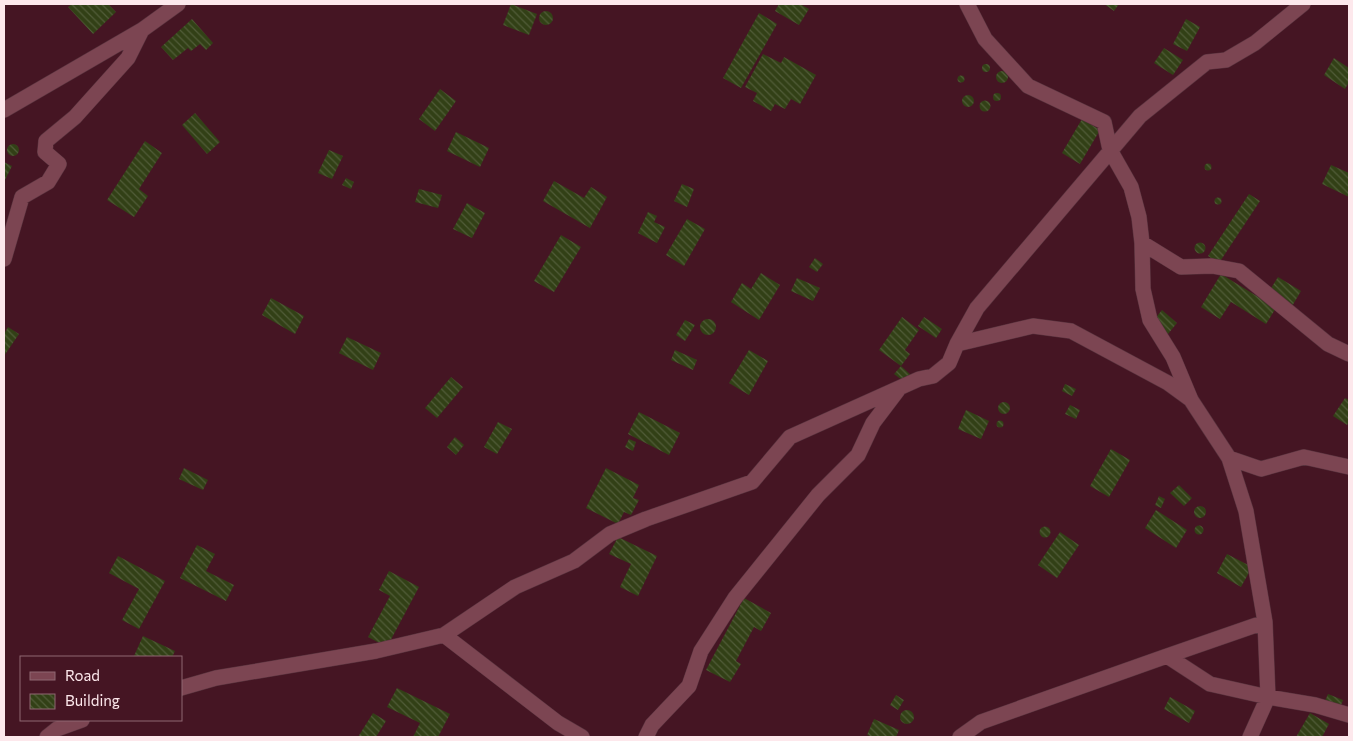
<svg xmlns="http://www.w3.org/2000/svg" width="1353" height="741" font-family="Commissioner,sans-serif">
<style>
.building{fill:url(#building-back-hatch)}
.lines{fill:none;stroke-linecap:round;stroke-linejoin:round}
.minor-casing{stroke:#58333e;stroke-width:16}
.minor{stroke:#7c4552;stroke-width:15}
</style>
<defs>
<pattern id="building-back-hatch" width="6" height="6" patternUnits="userSpaceOnUse" patternTransform="scale(1.25)"><rect width="6" height="6" fill="#324016"/><path d="M-1 5l2 2M0 0l6 6M5-1l2 2" fill="none" stroke="#515c38"/></pattern>
</defs>
<rect width="100%" height="100%" fill="#451523"/>
<path class="building" d="M72,4H108L116,12L93,34L68,7Z
M511,4L537,14L529,35L503,25Z
M779,4H800L809,9L799,25L775,11Z
M1104,4H1119L1114,11Z
M539 18a7 7 0 1 1 14 0a7 7 0 1 1-14 0Z
M759,13L777,24L741,88L723,78Z
M192,19L213,43L206,50L200,44L191,51L188,48L173,60L161,47Z
M1186,19L1200,27L1187,51L1173,44Z
M1164,48L1183,60L1173,75L1154,63Z
M763,54L781,63L784,57L816,75L800,104L791,99L785,109L775,104L771,111L753,101L757,93L745,87Z
M1334,58L1349,68V82L1345,89L1324,75Z
M982 68a4 4 0 1 1 8 0a4 4 0 1 1-8 0Z
M996 77a6 6 0 1 1 12 0a6 6 0 1 1-12 0Z
M957.5 79a3.5 3.5 0 1 1 7 0a3.5 3.5 0 1 1-7 0Z
M440,89L456,101L435,131L419,119Z
M993 97a4 4 0 1 1 8 0a4 4 0 1 1-8 0Z
M962 101a6 6 0 1 1 12 0a6 6 0 1 1-12 0Z
M979.5 106a5.5 5.5 0 1 1 11 0a5.5 5.5 0 1 1-11 0Z
M195,113L220,142L207,154L182,125Z
M1082,119L1100,130L1080,164L1062,153Z
M456,132L489,148L480,167L447,151Z
M145,141L162,153L139,189L148,196L134,217L107,200Z
M7 150a6 6 0 1 1 12 0a6 6 0 1 1-12 0Z
M329,150L343,156L332,179L318,173Z
M4,162L12,166L5,180L4,179Z
M1204.5 167a3.5 3.5 0 1 1 7 0a3.5 3.5 0 1 1-7 0Z
M1331,165L1349,173V197L1322,184Z
M346,178L354,182L351,189L342,185Z
M554,181L584,198L591,187L607,197L590,228L543,201Z
M682,184L694,189L687,207L674,201Z
M419,189L442,195L438,208L415,202Z
M1249,194L1260,201L1219,263L1208,256Z
M1214.5 201a3.5 3.5 0 1 1 7 0a3.5 3.5 0 1 1-7 0Z
M467,203L485,213L472,238L453,229Z
M648,212L657,216L654,222L665,227L657,243L638,233Z
M687,219L705,229L684,266L666,255Z
M561,235L581,247L554,292L534,281Z
M1194.5 248a5.5 5.5 0 1 1 11 0a5.5 5.5 0 1 1-11 0Z
M815,258L823,264L817,272L809,267Z
M761,273L780,285L759,320L731,302L742,283L751,289Z
M1221,274L1276,308L1266,324L1231,302L1220,319L1201,307Z
M1278,277L1301,291L1291,308L1268,293Z
M797,278L820,288L813,301L791,291Z
M271,298L304,316L295,334L262,315Z
M1162,310L1177,323L1168,334L1153,321Z
M902,317L919,330L905,350L910,354L901,366L912,376L906,383L894,374L901,366L879,350Z
M924,317L942,329L936,338L918,326Z
M700 327a8 8 0 1 1 16 0a8 8 0 1 1-16 0Z
M685,320L695,325L685,341L676,335Z
M8,327L19,334L4,356V334Z
M347,337L381,353L373,370L339,353Z
M675,350L697,360L693,370L671,360Z
M749,350L768,361L749,395L729,383Z
M451,377L463,387L437,418L425,408Z
M1065,384L1076,389L1072,396L1062,391Z
M1345,398L1349,400V422L1347,425L1333,416Z
M998 408a6 6 0 1 1 12 0a6 6 0 1 1-12 0Z
M1070,405L1080,410L1076,419L1065,414Z
M966,410L989,421L981,439L958,429Z
M639,412L680,433L669,455L628,434Z
M996.5 424a3.5 3.5 0 1 1 7 0a3.5 3.5 0 1 1-7 0Z
M498,422L512,429L497,454L484,447Z
M455,437L464,445L456,455L447,447Z
M629,439L636,442L633,451L625,447Z
M1111,449L1130,460L1109,497L1090,486Z
M184,468L208,480L203,490L179,479Z
M606,468L639,485L633,498L639,500L631,515L624,512L618,524L586,508Z
M1179,485L1192,498L1184,506L1170,493Z
M1159,496L1165,499L1161,508L1155,505Z
M1194 512a6 6 0 1 1 12 0a6 6 0 1 1-12 0Z
M1156,510L1187,530L1176,548L1145,528Z
M1194.5 530a4.5 4.5 0 1 1 9 0a4.5 4.5 0 1 1-9 0Z
M1039.5 532a5.5 5.5 0 1 1 11 0a5.5 5.5 0 1 1-11 0Z
M1060,532L1079,545L1057,578L1038,565Z
M618,537L657,556L638,596L620,587L631,564L609,554Z
M197,545L215,554L206,571L234,585L226,601L180,578Z
M1227,554L1252,567L1241,587L1217,573Z
M118,556L165,581L139,629L122,620L139,589L109,573Z
M389,571L419,587L387,647L368,637L390,596L379,590Z
M744,598L771,613L761,631L754,627L736,661L741,664L730,682L706,670Z
M143,636L175,651L172,657H137L134,656Z
M397,688L450,714L438,737H413L420,723L387,707Z
M1328,694L1343,700L1340,708L1325,701Z
M896,695L904,700L898,710L890,705Z
M1170,697L1195,711L1189,723L1164,709Z
M900 717a7 7 0 1 1 14 0a7 7 0 1 1-14 0Z
M373,713L386,721L376,737H358Z
M1310,713L1329,724L1322,737H1296Z
M874,719L899,730L896,737H873L867,735Z"/>
<g class="lines">
<g class="minor-casing">
<path id="minor" d="M967,4L985,39L1028,86L1104,122L1110,150L1131,187L1139,217L1142,243L1181,267L1212,266L1239,271L1328,344L1349,354
M4,110L142,30
M1142,243L1143,289L1150,320L1173,357L1191,400L1229,458L1246,511L1265,622
M4,259L22,197L48,182L59,164L45,152L46,141L75,117L128,58L142,30L178,4
M957,344L1033,326L1071,331L1168,383L1190,399
M1229,458L1261,469L1304,457L1349,467
M444,635L558,723L582,737
M1167,656L1265,622L1268,697L1250,737
M181,688L216,678L376,651L444,635L515,587L574,561L610,534L646,519L752,482L790,437L919,379L933,376L949,363L957,344L977,308L1140,116L1207,62L1226,60L1255,43L1303,4
M47,737L57,729L82,720
M646,737L652,725L689,686L701,651L735,598L818,495L858,455L873,423L898,390
M960,737L981,722L1167,656L1210,684L1268,697L1315,705L1349,715"/>
</g>
<use href="#minor" class="minor"/>
</g>
<rect width="1353" height="741" fill="none" stroke="#fde8ec" stroke-width="10"/>
<rect x="20" y="656" width="162" height="65" fill="#451523" stroke="#8f6973"/>
<rect x="30" y="672" width="25" height="8" fill="#7c4552" stroke="#8f6973"/>
<text x="65" y="681" font-size="15" fill="#fde8ec">Road</text>
<rect x="30" y="694" width="25" height="15" fill="url(#building-back-hatch)" stroke="#8f6973"/>
<text x="65" y="706" font-size="15" fill="#fde8ec">Building</text>
</svg>
